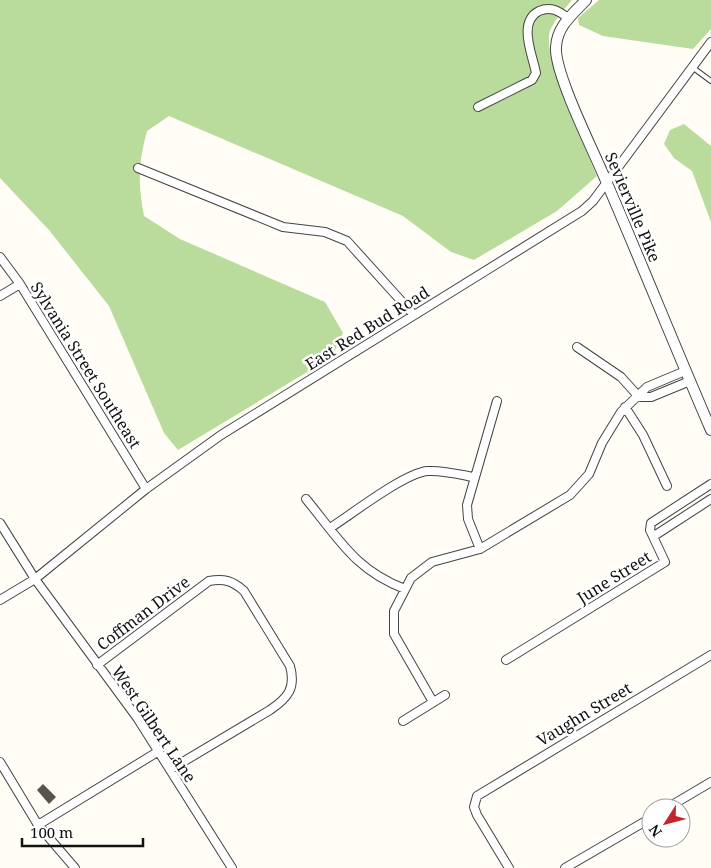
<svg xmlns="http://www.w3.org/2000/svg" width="711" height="868" font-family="'Noto Serif',serif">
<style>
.forest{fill:#b9dc9c}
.building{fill:#5a524d}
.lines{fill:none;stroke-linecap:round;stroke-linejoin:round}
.service-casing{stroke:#444;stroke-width:6}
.minor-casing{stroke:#444;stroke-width:10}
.tertiary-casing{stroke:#444;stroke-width:12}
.service{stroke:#fff;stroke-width:4}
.minor{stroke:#fff;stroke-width:8}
.tertiary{stroke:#fff;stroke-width:10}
.labels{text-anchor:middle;stroke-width:5;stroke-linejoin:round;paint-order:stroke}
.street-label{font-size:16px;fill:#111;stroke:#fff}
</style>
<rect width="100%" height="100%" fill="#fffdf5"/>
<path class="forest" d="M0,0H572C564,10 554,20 550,31C541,57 586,148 597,176L557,211L474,260L451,252L403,216L169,116L147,131C138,164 138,183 144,216L180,239L325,302L343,333L332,357L178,450L164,433L109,306L49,230L0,178Z
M599,0H711V29L693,49L603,36L579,25L578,18Z
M684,124L711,146V222L692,171L674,158L664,144L670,130Z"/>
<path class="building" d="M43,784L56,797L49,804L37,790Z"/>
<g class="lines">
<g class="service-casing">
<path id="service" d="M692,67L711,81"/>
</g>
<g class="minor-casing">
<path id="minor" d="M478,107L532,80L536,73C533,56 517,22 539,11C551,6 559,11 568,18
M138,168L283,227L325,232L347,241L413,314
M0,257L20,284L146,489
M0,296L20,284
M577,347L621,377L639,397
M639,397H651L690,381
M625,407L643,435L667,486
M306,499C339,539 355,570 405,589
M0,523L35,579L138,719L232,868
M330,528C352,514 403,474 427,471C443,470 458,474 473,477
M654,536L711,499
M480,549L468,519L467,505L497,401
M0,600L35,579L146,489L221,435L582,211L593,201L711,42
M506,660L665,562L650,530L651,523L711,484
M97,665L209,581C224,578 233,581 244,591L290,666C296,688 288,698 270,710L171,769
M433,702L394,634V611L411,578L432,562L480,549L570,495L589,474L602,443L621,412L647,387L685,371
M403,721L445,695
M0,762L38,825L75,868
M667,808L711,782
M38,825L159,751
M509,868L477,815L474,807L477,796L711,655
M565,868L651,818"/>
</g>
<g class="tertiary-casing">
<path id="tertiary" d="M586,0C573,14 557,26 556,47C554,72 592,148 603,174C640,259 674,345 711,430"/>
</g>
<use href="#service" class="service"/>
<use href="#minor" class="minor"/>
<use href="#tertiary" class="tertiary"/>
</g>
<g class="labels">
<g class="street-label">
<text transform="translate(633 207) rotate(67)" y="6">Sevierville Pike</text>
<text transform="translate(367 328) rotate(-32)" y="6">East Red Bud Road</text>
<text transform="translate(86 365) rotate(58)" y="6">Sylvania Street Southeast</text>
<text transform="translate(614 577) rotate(-32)" y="6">June Street</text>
<text transform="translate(143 613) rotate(-37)" y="6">Coffman Drive</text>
<text transform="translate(584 714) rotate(-31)" y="6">Vaughn Street</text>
<text transform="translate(154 724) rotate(56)" y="6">West Gilbert Lane</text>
</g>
</g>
<g transform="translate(666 823) rotate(234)"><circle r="24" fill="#ffffff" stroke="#a0a0a0"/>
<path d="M0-4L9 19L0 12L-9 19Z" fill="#c4262e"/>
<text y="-8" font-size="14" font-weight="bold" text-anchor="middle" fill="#111111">N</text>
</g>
<path d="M22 838v8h121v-8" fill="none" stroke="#111111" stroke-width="2.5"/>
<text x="30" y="838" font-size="15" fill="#111111" stroke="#ffffff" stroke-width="4" paint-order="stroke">100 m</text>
</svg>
